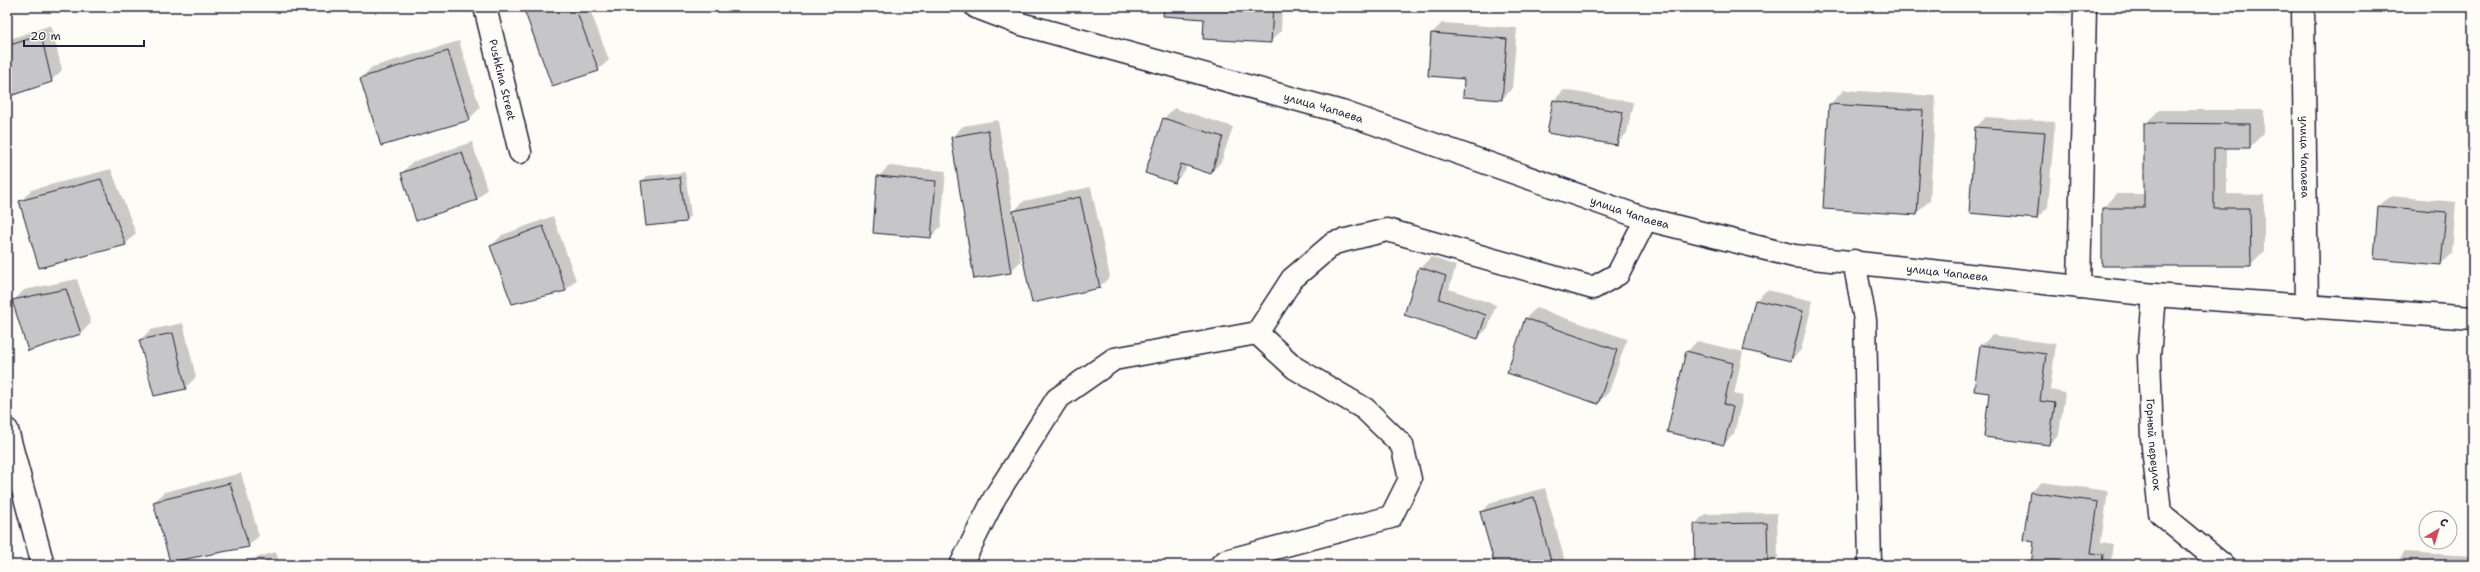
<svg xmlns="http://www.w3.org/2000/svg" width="2480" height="572" font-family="'Shantell Sans',sans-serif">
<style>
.built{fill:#ecece9}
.shadow{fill:#0003}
.building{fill:#c6c6c8;stroke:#22223b}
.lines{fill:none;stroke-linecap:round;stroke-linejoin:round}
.minor-casing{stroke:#22223b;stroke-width:25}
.minor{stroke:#fdfcf7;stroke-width:22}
.labels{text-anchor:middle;stroke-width:4;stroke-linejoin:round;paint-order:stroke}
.street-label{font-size:11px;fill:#22223b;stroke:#fdfcf7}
</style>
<rect width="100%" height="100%" fill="#fdfcf7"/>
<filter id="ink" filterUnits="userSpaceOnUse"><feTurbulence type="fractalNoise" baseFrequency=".025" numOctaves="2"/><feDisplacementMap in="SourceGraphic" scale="8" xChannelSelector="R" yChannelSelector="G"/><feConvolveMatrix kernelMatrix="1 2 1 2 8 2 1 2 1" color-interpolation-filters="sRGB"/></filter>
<g filter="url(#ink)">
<path class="built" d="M2031,7H2066V17Z"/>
<path class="shadow" d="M524,7H589L609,60L598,70Z
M1165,7H1282L1281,31L1270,42L1205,18Z
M1442,23L1517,28L1512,89L1502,99L1465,78L1432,33Z
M51,25L62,70L51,81L7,96V40Z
M459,41L480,108L469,119L361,78L372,67Z
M1564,90L1633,102L1627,133L1617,144L1554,100Z
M1844,90L1936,96L1930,200L1916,214L1824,209L1830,104Z
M1174,108L1233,127L1221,162L1211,173L1187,165L1185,171L1175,182L1146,172L1164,118Z
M2159,110H2264V133L2250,147H2227V194L2264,195V251L2250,265H2103V208L2117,194H2145V124Z
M1986,117L2055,122L2048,207L2037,218L1976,127Z
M998,120L1013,212L1024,201L1091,187L1110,277L1099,287L1017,229H1016L1021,261L1010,272L952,137L963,126Z
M472,142L487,189L477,200L416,220L402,173L412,162Z
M889,166L946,171L941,226L931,237L878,177Z
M111,169L136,233L126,244L21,201L31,190Z
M685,172L691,215L685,221L642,181L647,176Z
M2390,196L2456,202L2452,254L2441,264L2379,206Z
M553,216L576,280L566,290L513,302L491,246L502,235Z
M1431,257L1456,266L1449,289L1496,305L1488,328L1478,338L1405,314L1420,268Z
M77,279L91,323L80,334L13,301L24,290Z
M1767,290L1813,301L1801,350L1791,360L1745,350L1756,300Z
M1536,308L1627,339L1609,392L1598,403L1508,372L1526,318Z
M183,323L196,377L185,388L140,340L150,330Z
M1992,335L2056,344L2050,390L2065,393L2059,434L2049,444L1990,393L1981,346Z
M1697,341L1743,352L1734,394L1743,396L1734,434L1724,444L1687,352Z
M241,473L259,536L248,546L154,502L164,492Z
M2042,482L2108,491L2101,542L2113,544L2110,565H2032L2035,541L2025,540L2031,492Z
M1545,488L1566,565H1496L1481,512L1492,502Z
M1777,513L1778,557L1770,565H1696L1695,524L1705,514Z
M276,552L280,565H231Z
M2405,552L2473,556V565H2395Z"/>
<path class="building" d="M523,7H575L599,71L552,86Z
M1164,7H1273L1271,43L1203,39L1204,19L1163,16Z
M1431,33L1507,39L1502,100L1463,97L1464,79L1428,76Z
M41,35L52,82L7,97V46Z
M448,51L470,120L381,146L360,78Z
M1553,100L1623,112L1617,145L1547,133Z
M1829,104L1923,110L1917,215L1823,209Z
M1163,118L1223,137L1211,174L1181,164L1175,183L1145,173Z
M2144,123L2250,124V148H2214V208H2250L2251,266H2102V208H2144Z
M1975,127L2045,132L2037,219L1969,213Z
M988,130L1011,273L974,279L951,137Z
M462,152L477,200L416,221L401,173Z
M877,176L936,181L931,238L873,233Z
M680,177L686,222L646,226L641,181Z
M101,179L126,245L39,268L19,201Z
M1080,197L1100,288L1032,303L1013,211Z
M2378,206L2446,212L2441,265L2374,259Z
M543,226L566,291L512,304L490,246Z
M1419,267L1446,276L1439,299L1486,315L1478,339L1404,315Z
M66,289L81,334L28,351L12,300Z
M1755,300L1803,311L1791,361L1743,350Z
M1525,318L1617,350L1598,404L1507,373Z
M173,333L186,389L154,396L139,340Z
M1980,345L2046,354L2040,401L2055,403L2049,445L1984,437L1989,393L1974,391Z
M1686,351L1733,363L1724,404L1733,407L1724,445L1667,432Z
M230,483L249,547L170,562L153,502Z
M2030,492L2098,502L2091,553L2103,554L2102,565H2031L2034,542L2023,540Z
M1534,497L1552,565H1495L1480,512Z
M1767,523L1768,565H1695L1694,524Z
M266,562L267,565H256Z
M2394,562L2442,565H2394Z"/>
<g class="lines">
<g class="minor-casing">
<g id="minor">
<path id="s1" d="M485,7L520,152"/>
<path id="s2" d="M976,7L1021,24L1342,112L1646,219L1794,256L2154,295L2473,318"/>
<path id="s3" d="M2303,7L2307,307"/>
<path d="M1854,261L1865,320L1870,565"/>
<path d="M2079,287L2085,7"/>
<path id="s4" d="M2154,295L2149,357L2152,438L2160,513L2223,565"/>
<path d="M7,430L43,565"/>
<path d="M961,565L995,497L1057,399L1114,359L1257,333L1292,279L1334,243L1387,230L1593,288L1618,274L1646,219"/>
<path d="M1221,565L1226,561L1391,517L1410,479L1402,445L1365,409L1295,368L1257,333"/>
</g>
</g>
<use href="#minor" class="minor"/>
</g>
</g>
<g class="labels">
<g class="street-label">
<text dy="4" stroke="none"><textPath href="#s1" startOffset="75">Pushkina Street</textPath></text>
<text dy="4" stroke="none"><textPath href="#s2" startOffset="362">улица Чапаева</textPath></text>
<text dy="4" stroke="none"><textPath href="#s3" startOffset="150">улица Чапаева</textPath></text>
<text dy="4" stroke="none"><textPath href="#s2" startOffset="686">улица Чапаева</textPath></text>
<text dy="4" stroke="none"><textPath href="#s2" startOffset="1010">улица Чапаева</textPath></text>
<text dy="4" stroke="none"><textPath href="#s4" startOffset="150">Горный переулок</textPath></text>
</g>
</g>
<rect width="2480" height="572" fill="none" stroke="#fdfcf7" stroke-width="24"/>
<rect x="12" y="12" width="2456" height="548" fill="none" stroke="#22223b" stroke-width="1.5" filter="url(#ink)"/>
<g transform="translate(2438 530) rotate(38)"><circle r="19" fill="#fdfcf7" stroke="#a5a5ac"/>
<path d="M0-3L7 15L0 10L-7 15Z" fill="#d1495b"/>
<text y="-6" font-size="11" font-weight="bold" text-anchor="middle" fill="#22223b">С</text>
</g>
<path d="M24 40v6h120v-6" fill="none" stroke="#22223b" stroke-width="2"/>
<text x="30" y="40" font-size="12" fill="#22223b" stroke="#fdfcf7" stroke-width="3" paint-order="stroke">20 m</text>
</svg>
